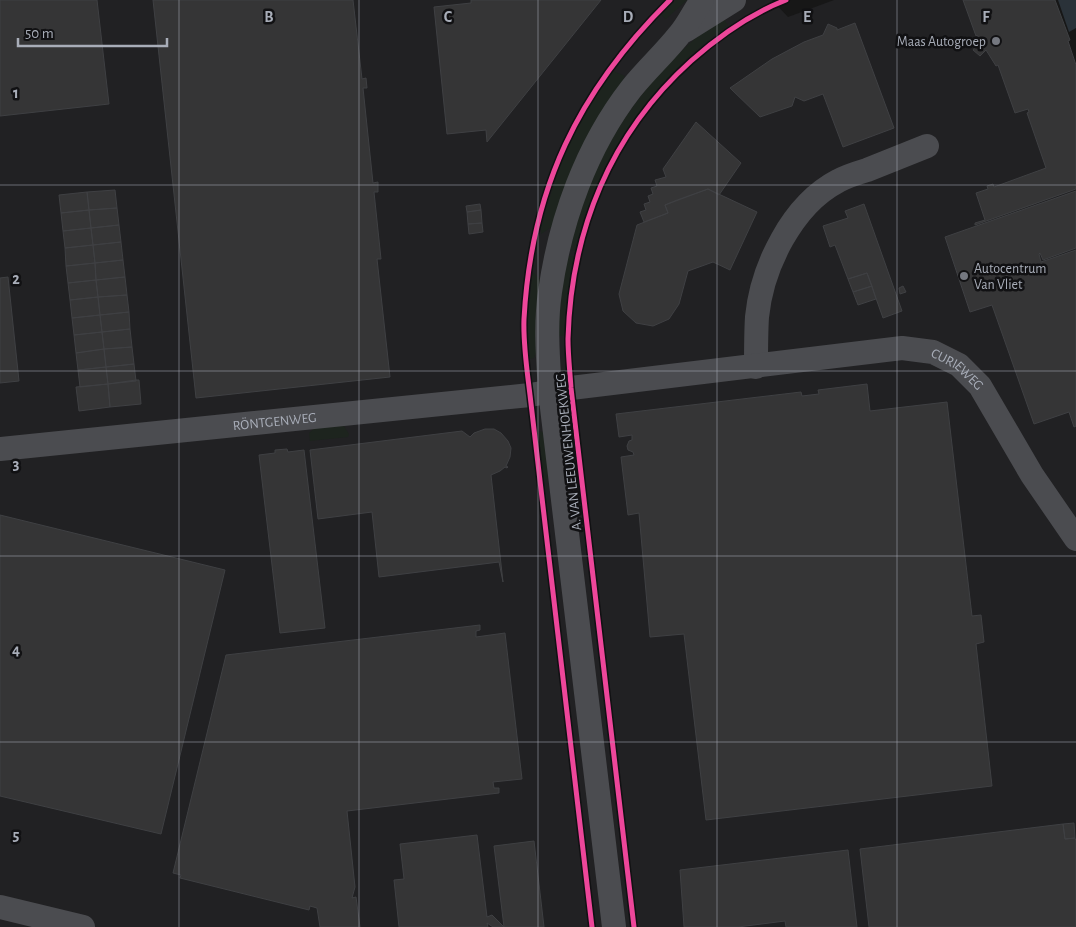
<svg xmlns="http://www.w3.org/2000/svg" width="1076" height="927" font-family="'Alegreya Sans',sans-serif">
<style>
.built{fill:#212123}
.green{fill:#1d241e}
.water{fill:#2a3239}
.building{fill:#353536;stroke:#3f4043}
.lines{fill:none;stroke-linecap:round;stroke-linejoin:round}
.minor{stroke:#4b4c50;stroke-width:24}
.cycleway-casing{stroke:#111113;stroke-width:8}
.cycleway{stroke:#ed469a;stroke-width:5}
.grid{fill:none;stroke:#a8adb8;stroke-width:1;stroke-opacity:0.55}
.poi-dot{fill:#757880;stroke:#111113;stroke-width:2}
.labels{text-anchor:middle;stroke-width:5;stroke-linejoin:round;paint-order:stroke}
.poi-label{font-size:14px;fill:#a8adb8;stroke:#111113;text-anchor:end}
.street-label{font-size:14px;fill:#a8adb8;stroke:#111113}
.grid-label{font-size:16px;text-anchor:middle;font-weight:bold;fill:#a8adb8;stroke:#111113;stroke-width:5;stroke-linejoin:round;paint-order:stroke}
</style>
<rect width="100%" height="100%" fill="#171717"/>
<path class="built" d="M0,0H772L788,17L834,0H1048L1076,67V927H0Z"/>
<path class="green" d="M676,0H687L666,19L661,15Z
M722,17L728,25C716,34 704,44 692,54C631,110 597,171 575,251L568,249C574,230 579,209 586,190C615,121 662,61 722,17Z
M613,71L625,76L553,226L541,234V227L559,167L571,140L598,92Z
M567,256H574L567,299L564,336H558L560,301Z
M534,273L541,280L537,351L534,358L530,359L528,324L532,274Z
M344,426L349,434L348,437L310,441L309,433L316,427Z
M538,431L543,432L546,441L548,478L547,480L544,479Z"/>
<path class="water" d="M1058,0H1076V28L1069,32Z"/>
<path class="building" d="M0,0H97L109,104L0,116Z
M153,0H353L362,79L366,78L367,88H363L373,183L378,182V192H374L381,259H377L390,377L196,398Z
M471,0H601L487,142L486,130L447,134L434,7L471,3Z
M963,0H1055L1070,40L1068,41L1076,65V189L975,225V223L985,220L976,193L988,189L987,186L993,184L994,187L1046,168L1027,113L1029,112L1028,109L1015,113L998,65L996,66L986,50L980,56L973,50L979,42L982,43L977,35L976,36Z
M855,23L894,128L843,147L823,94L804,101L795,97L792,106L760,117L730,88L772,59L804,42L823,35L828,24L837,28V30Z
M696,122L741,163L719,195L708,189L677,200L665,205L668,213L644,222L640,212L646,210L644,204L650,202L648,196L653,194L651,188L657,186L655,180L666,177L663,169Z
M708,189L757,212L730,270L713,262L688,271L679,304L669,319L653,326L636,323L623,311L619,294L637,225L668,213L665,205Z
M115,190L117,208L89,210L87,192Z
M1076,191V248L1043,260L1040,253L1039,254L1041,262L1076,250V426L1074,427L1069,412L1034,424L992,305L970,312L945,237Z
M87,192L89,210L61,213L59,195Z
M480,204L481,210L467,212L466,206Z
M864,204L902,311L883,318L867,273L848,279L835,245L830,247L823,226L848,218L845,211Z
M117,208L119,225L91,228L89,210Z
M89,210L91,228L63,231L61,213Z
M481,210L482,223L468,224L467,212Z
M482,223L483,232L469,234L468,224Z
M119,225L121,242L93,245L91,228Z
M91,228L93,245L65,248L63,231Z
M121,242L123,260L95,263L93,245Z
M93,245L95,263L66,266L65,248Z
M123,260L125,277L96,280L95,263Z
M95,263L96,280L68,283L66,266Z
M867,273L872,286L853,292L848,279Z
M8,277L19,381L0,383V278Z
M125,277L127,295L98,297L96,280Z
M96,280L98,297L70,300L68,283Z
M872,286L876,299L858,305L853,292Z
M903,286L906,292L900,294L899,288Z
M127,295L129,312L100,315L98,297Z
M98,297L100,315L72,318L70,300Z
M129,312L130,329L102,332L100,315Z
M100,315L102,332L74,335L72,318Z
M130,329L132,347L104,349L102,332Z
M102,332L104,349L76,353L74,335Z
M132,347L134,364L106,367L104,349Z
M104,349L106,367L78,370L76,353Z
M134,364L136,381L108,384L106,367Z
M106,367L108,384L80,387L78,370Z
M136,380H139L141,404L110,407L108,384Z
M108,384L110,407L79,411L76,387Z
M867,384L870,411L947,402L972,616L981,615L984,642L976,644L992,786L706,820L684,634L650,637L639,513L628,515L621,457L634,455L633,452L628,450L627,446L629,441L632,440V435L619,437L616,414L801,392L802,396L819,394L818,390Z
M485,429H494L501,433L508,441L511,448L510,457L506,466L508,467L507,468L505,467L500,471L491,475L503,582L499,562L379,577L372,512L318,519L310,450L462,431L470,437L474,433Z
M287,449L288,452L304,450L325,628L280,633L259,455L275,453V450Z
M0,515L225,570L161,834L0,796Z
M480,625V630L476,631V637L505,633L522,779L493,782L494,788H499V793L347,811L355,887L352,898L356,897L360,927H320L317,908L310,906L309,910L180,878L181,875L173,873L226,655Z
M1074,823L1075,838L1065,839L1063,824Z
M1063,824L1065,839L1075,838L1076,841V927H869L860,849Z
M477,835L487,917L492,915L504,927L494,846L534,841L544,927H493L487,923L488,927H399L394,880L404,879L400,844Z
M848,850L857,927H786L785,921L738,927H684L680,870Z"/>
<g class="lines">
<g class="minor">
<path d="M686,30L734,0"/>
<path d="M756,367C756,350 756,333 757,317C762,267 792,205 838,181C847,176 857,173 867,170C887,162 907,154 927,146"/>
<path id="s1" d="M0,449L530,395L571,388L902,348L933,352L959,365L980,386L1032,475L1076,539"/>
<path d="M0,907L83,927"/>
<path d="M614,927L550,391C548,359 545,325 550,292C560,221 586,147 631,89C646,70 664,54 679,35C688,25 694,11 702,0"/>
</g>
<g class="cycleway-casing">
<path id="cycleway" d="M592,927L530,395C527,370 523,344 524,319C531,189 578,91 670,0
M634,927L571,388C570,372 568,355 568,339C571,231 610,134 691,61C719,36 750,14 786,0"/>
</g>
<use href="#cycleway" class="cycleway"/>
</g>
<path class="grid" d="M179,0V927M359,0V927M538,0V927M717,0V927M897,0V927M0,185H1076M0,371H1076M0,556H1076M0,742H1076"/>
<g class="poi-dot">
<circle cx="996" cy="41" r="5"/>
<circle cx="964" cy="276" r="5"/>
</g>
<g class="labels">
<g class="poi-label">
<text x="986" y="46">Maas Autogroep</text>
<text x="974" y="273" text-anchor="start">Autocentrum<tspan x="974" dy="16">Van Vliet</tspan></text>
</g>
<g class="street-label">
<text dy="5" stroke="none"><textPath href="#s1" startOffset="969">CURIEWEG</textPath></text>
<text dy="5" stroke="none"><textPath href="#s1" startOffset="276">RÖNTGENWEG</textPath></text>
<text transform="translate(568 452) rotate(-96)" y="5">A. VAN LEEUWENHOEKWEG</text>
</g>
</g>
<g class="grid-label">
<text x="269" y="22">B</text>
<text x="448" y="22">C</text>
<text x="628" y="22">D</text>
<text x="807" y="22">E</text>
<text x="986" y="22">F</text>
<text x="16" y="98">1</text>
<text x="16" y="284">2</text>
<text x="16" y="469">3</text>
<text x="16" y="655">4</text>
<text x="16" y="840">5</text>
</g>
<path d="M18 38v8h149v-8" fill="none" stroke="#a8adb8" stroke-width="2.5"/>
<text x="25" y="38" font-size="15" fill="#a8adb8" stroke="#111113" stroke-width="4" paint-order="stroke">50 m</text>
</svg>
